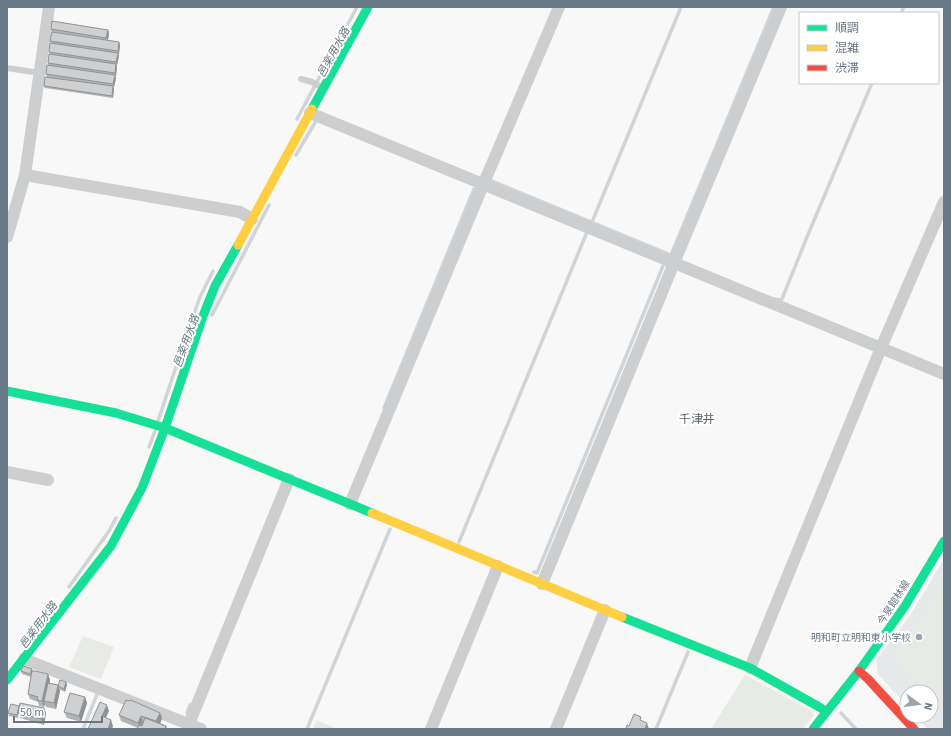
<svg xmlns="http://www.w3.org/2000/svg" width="951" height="736" font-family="'Source Sans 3','Noto Sans JP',sans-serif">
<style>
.built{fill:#e7e8e9}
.green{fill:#e7eae5}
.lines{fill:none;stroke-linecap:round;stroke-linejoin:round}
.stream{stroke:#ced4d8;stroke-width:3.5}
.lane{stroke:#cdcecf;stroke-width:6}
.street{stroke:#cdcecf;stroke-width:12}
.fast{stroke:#16e098;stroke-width:9}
.slow{stroke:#ffcf43;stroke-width:9}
.jam{stroke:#f24e42;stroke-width:9}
.wall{fill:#b2b3b5}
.shaded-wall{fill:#919293}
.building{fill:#cfd0d2;stroke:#919293}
.poi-dot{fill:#9ba5ae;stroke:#fff;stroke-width:1.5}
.labels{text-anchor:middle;stroke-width:4;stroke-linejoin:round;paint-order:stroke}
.street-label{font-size:10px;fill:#697886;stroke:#fff}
.poi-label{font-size:10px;fill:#697886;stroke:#fff;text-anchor:end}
.water-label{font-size:11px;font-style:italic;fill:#657982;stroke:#fff}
.quarter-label{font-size:12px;fill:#57626c;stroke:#fff}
</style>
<rect width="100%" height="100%" fill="#f8f8f8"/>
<path class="built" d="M944,559V729H928L916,716H931V692H907V706L878,674L876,660L911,614Z"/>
<path class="green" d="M944,584V703L902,670L899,651Z
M83,636L114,647L101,679L69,667Z
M745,675L812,711L814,715L803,729H711Z
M316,720L337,729H313Z"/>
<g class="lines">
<path class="stream" d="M901,13L904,7
M297,119L357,7
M296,155L316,121
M492,181L671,255L774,7
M592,222L681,7
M775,299L779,300L782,299L807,237L872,83
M212,315L269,205
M384,408L474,189
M158,421L187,334L200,297L213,271
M149,447L155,431
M459,542L587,232
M534,572L537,573L663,266
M69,587L109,531L116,518
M187,713L190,705
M841,713L856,729
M83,729L98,692
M307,729L390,529
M656,729L688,652"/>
<path class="lane" d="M7,68L40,73
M301,79L312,82L323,88"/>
<path class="street" d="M310,113L944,374
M25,175L240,212L252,219
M7,237L25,175L49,7
M7,472L48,480
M350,504L483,185L559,7
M542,584L674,263L781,7
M24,659L201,729
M750,668L881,348L944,202
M189,724L289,479
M431,729L498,566
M556,729L605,610"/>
<path class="fast" d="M312,109L368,7
M7,391L116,413L165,428L372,513
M622,617L750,668L821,708L826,712
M7,680L111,546L142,488L165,428L203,316L215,286L238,245
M813,729L859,671L905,606L944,541"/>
<path class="slow" d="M238,245L312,109
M372,513L622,617"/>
<path class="jam" d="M859,671L868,679L914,729"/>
</g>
<path class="wall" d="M51,29L108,30L109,33L108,40L119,42L120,45L119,54H118L119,56L117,65V67L116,76H115L116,78L114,87H113L114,89L113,98L45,88L44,86L47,77L46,74L48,65V63L50,54L49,52L51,43L50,41L101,39L52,32Z
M32,669L33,671L48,674L50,680V683L58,685V686L67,684L65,692L59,689L60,691L56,709L46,707L45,704L44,707L39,706L38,702L30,699L28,694L31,677L22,674L21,671Z
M85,697L87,703L81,722L67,718L64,712Z
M19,706L44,708L46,713L44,725L20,718L19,715L18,718L9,716L8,713Z
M160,713L162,718L160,723L166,726L168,729H137L138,728L121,721L119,715Z"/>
<path class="shaded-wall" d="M108,30L109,33L108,40L106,38Z
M119,42L120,45L119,54L118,51Z
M118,53L119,56L117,65L116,62Z
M116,64L117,67L116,76L115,73Z
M115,75L116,78L114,87L113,84Z
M113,86L114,89L113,98L112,96Z
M48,674L50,680L46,701H44L45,704L44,707L42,701Z
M66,682L67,684L65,692L64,689Z
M58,685L60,691L56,709L54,703Z
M85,697L87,703L81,722L79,716Z
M107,705L109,711L104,722L102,716Z
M44,708L46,713L44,725L41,719Z
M160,713L162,718L159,727L156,721Z
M141,716L143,722L140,728L138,723Z
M111,720L113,726L112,729H108Z
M647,723L649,729H645Z"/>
<path class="building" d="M52,21L108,30L106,38L51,29Z
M52,32L119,42L118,51L50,41Z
M50,43L118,53L116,62L49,52Z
M49,54L116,64L115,73L48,63Z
M47,65L115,75L113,84L46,74Z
M45,77L113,86L112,96L44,86Z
M23,666L32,669L30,674L21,671Z
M32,671H35L48,674L42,701L37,700L38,697L28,694Z
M60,680L66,682L64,689L58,686Z
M48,683L58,685L54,703L44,701Z
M70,693L85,697L79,716L64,712Z
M126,700L130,701L131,700L160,713L156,721L141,716L138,723L119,715Z
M100,702L107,705L102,716L111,720L108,729H88Z
M20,703L44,708L41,719L18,713Z
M11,704L19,706L17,715L8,713Z
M634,714L641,717L640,720L647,723L645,729H626L627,725L629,726Z
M145,718L166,726L165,729H137L139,725L142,726Z"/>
<circle class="poi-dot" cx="919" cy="637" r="4"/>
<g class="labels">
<g class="street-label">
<text transform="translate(893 602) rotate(-57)" y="4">今泉館林線</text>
</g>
<g class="poi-label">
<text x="911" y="641">明和町立明和東小学校</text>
</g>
<g class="water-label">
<text transform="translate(333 52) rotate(-61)" y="4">邑楽用水路</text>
<text transform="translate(186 341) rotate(-70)" y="4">邑楽用水路</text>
<text transform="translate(38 625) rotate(-53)" y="4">邑楽用水路</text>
</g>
<g class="quarter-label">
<text x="697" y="423">千津井</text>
</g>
</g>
<rect width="951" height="736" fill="none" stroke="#697886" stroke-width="16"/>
<rect x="799" y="12" width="140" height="72" fill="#ffffff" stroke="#c3c9cf"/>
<rect x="807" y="25" width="20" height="6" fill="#16e098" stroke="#c3c9cf"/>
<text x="835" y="32" font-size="12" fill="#697886">順調</text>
<rect x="807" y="45" width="20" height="6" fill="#ffcf43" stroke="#c3c9cf"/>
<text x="835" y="52" font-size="12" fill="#697886">混雑</text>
<rect x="807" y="65" width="20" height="6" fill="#f24e42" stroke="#c3c9cf"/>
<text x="835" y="72" font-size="12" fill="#697886">渋滞</text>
<g transform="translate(919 704) rotate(104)"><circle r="19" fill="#ffffff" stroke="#c3c9cf"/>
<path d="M0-3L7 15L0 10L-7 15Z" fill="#9ba5ae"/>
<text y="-6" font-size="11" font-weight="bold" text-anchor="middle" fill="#697886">N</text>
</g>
<path d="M14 716v6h88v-6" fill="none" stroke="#697886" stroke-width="2"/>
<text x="20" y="716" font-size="12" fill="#697886" stroke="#ffffff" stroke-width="3" paint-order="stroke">50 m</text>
</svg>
